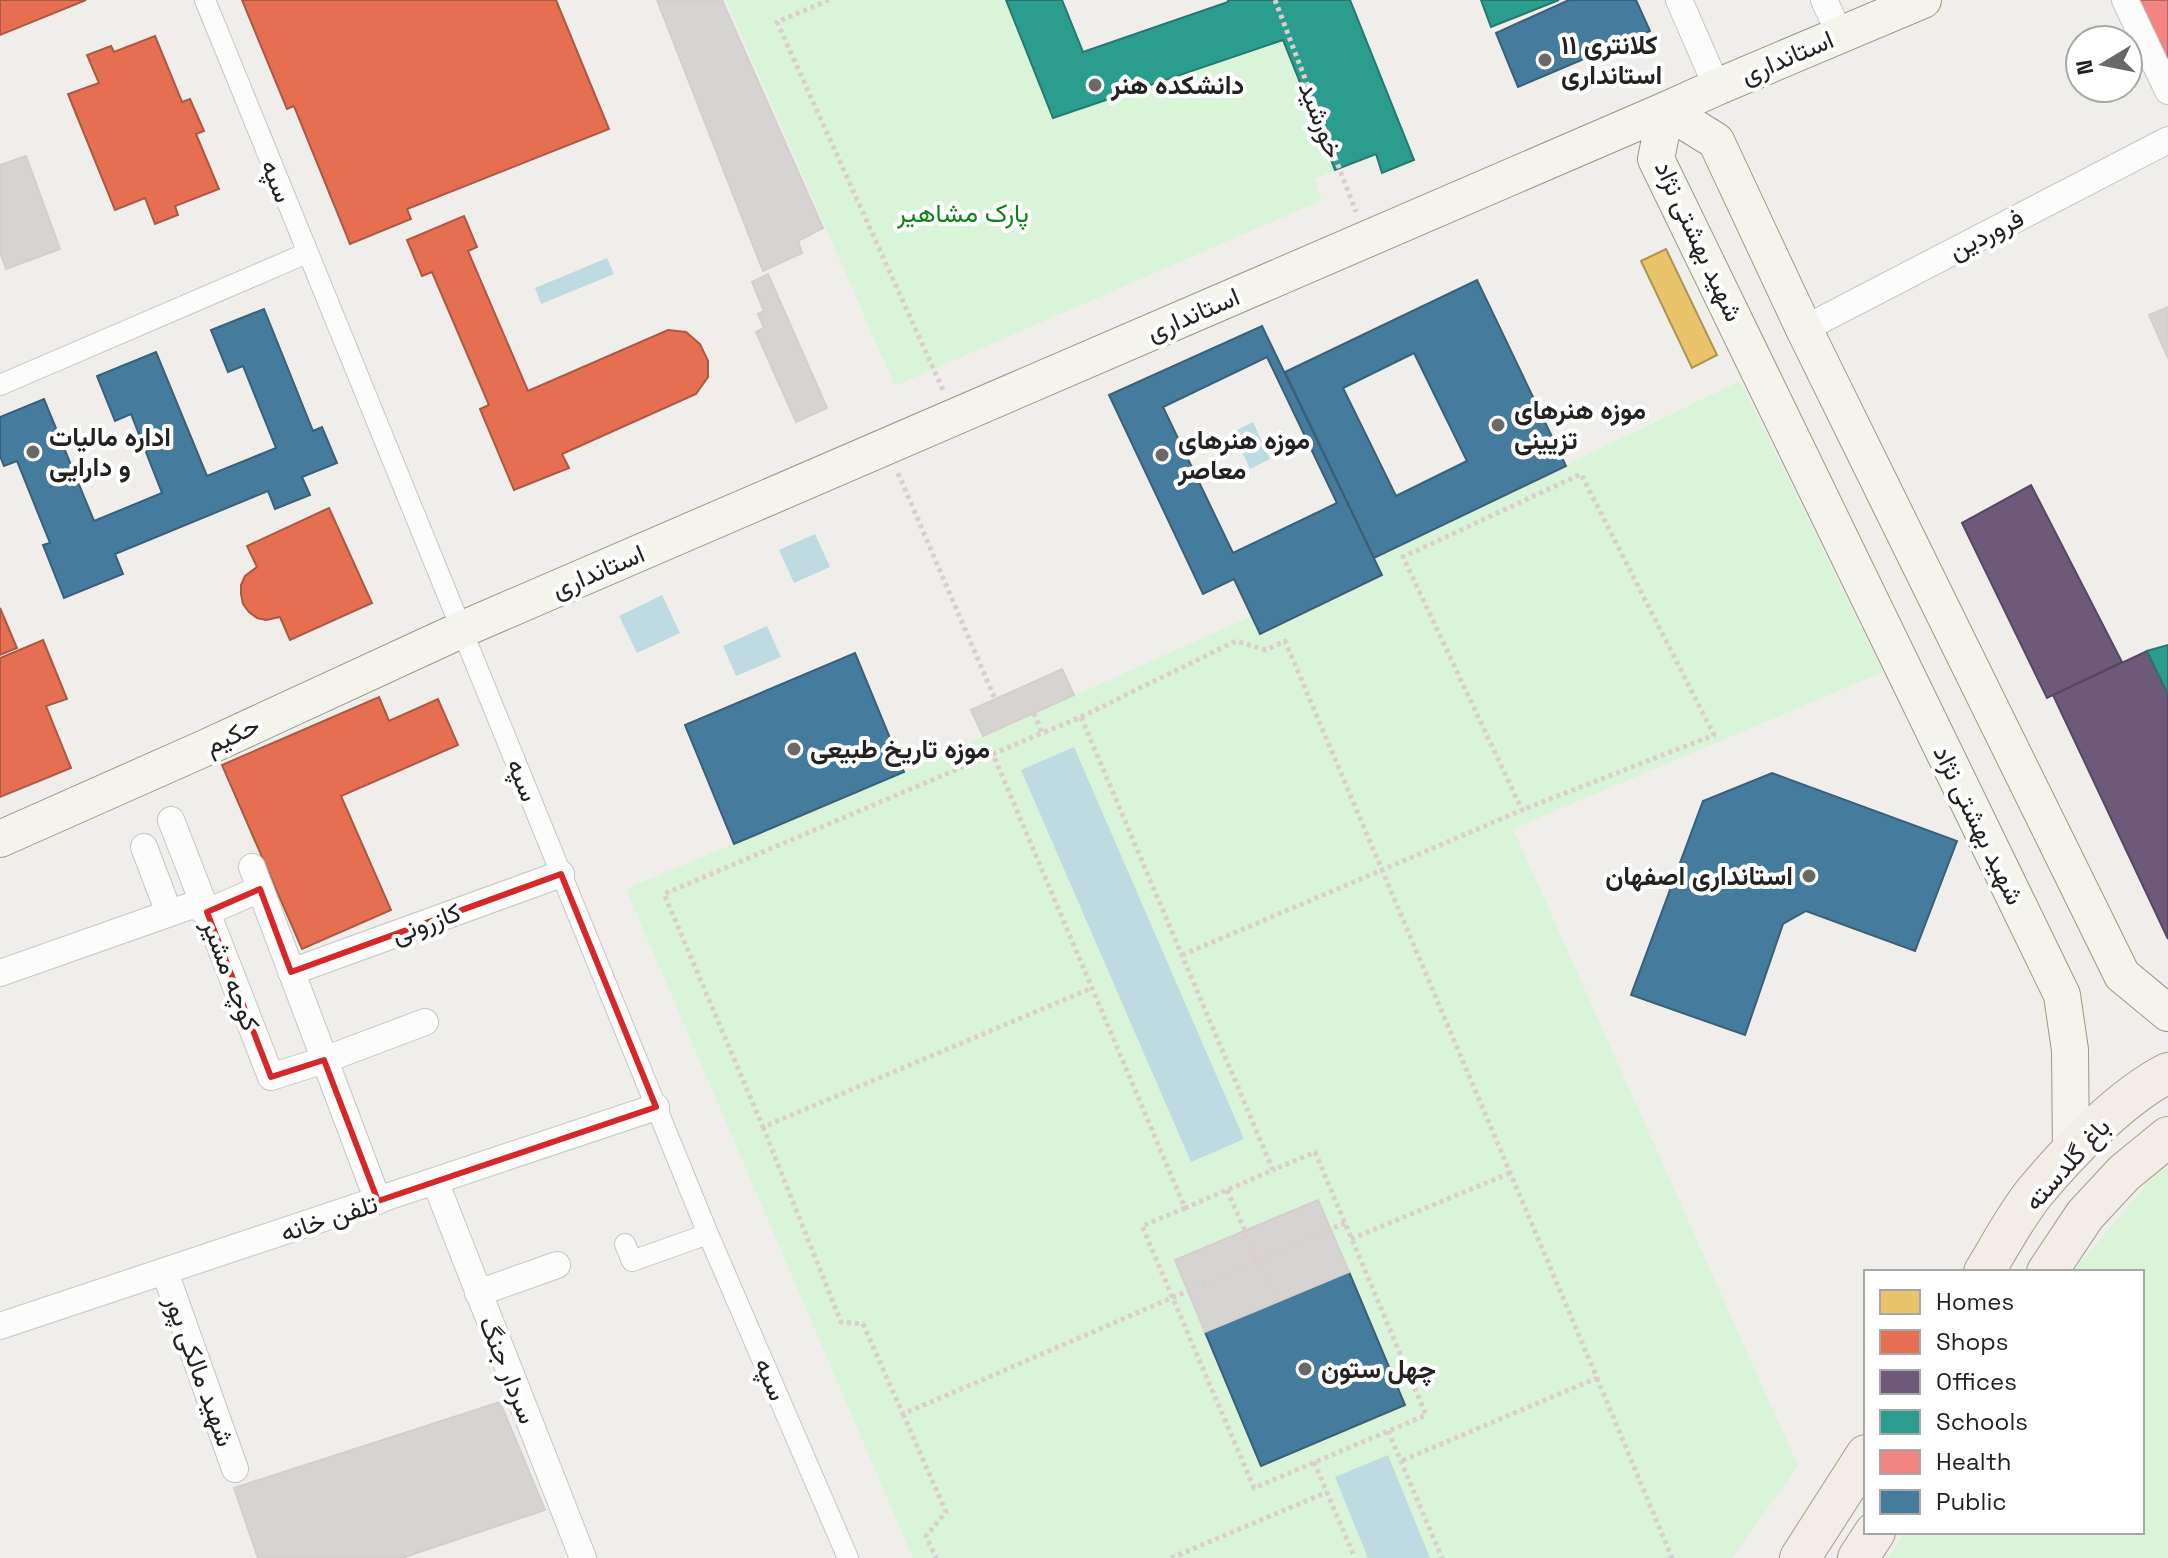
<svg xmlns="http://www.w3.org/2000/svg" width="2168" height="1558" font-family="'Space Grotesk',Vazirmatn,sans-serif">
<style>
.park{fill:#daf4d9}
.water{fill:#bfdbe2}
.homes{fill:#e9c46a;stroke:#ad9354;stroke-width:2}
.shops{fill:#e76f51;stroke:#ac5843;stroke-width:2}
.offices{fill:#6d597a;stroke:#564860;stroke-width:2}
.schools{fill:#2a9d8f;stroke:#28786e;stroke-width:2}
.health{fill:#f28482;stroke:#b46765;stroke-width:2}
.public{fill:#457b9d;stroke:#3a6078;stroke-width:2;fill-rule:evenodd}
.building{fill:#d6d4d2;stroke:#d3cfcc;stroke-width:2}
.lines{fill:none;stroke-linecap:round;stroke-linejoin:round}
.pedestrian-casing{stroke:#c7c6c5;stroke-width:22}
.minor-casing{stroke:#c7c6c5;stroke-width:28}
.secondary-casing{stroke:#999a82;stroke-width:38}
.primary-casing{stroke:#a79c87;stroke-width:42}
.path{stroke:#dccecc;stroke-width:5;stroke-dasharray:4 4;stroke-linecap:butt}
.pedestrian{stroke:#fdfcfc;stroke-width:20}
.minor{stroke:#fdfcfc;stroke-width:26}
.secondary{stroke:#f4f4ed;stroke-width:36}
.primary{stroke:#f2ede7;stroke-width:40}
.marked{fill:none;stroke:#d62828;stroke-width:6;stroke-linejoin:round}
.poi-dot{fill:#6a6968;stroke:#fff;stroke-width:3}
.labels{text-anchor:middle;stroke-width:8;stroke-linejoin:round;paint-order:stroke}
.poi-label{font-size:26px;font-weight:bold;fill:#222;stroke:#fff;text-anchor:start}
.street-label{font-size:26px;fill:#222;stroke:#fff}
.park-label{font-size:26px;fill:#0e8116;stroke:#fff}
</style>
<rect width="100%" height="100%" fill="#f0eeeb"/>
<path class="park" d="M726,0H1006L1054,118L1283,40L1335,170L1314,179L1322,200L895,386Z
M1740,381L1883,672L1513,829L1798,1466L1732,1558H913L626,889L904,772L1252,616L1261,634L1381,576L1374,558Z
M2168,1167V1558H1888L1905,1532H2142V1272H2072L2152,1178Z"/>
<path class="water" d="M607,258L614,274L541,304L535,288Z
M1253,422L1270,459L1250,469L1233,432Z
M815,534L830,567L794,583L779,550Z
M662,595L680,633L637,653L619,616Z
M767,626L781,657L736,676L723,646Z
M1074,747L1244,1139L1191,1162L1021,770Z
M1388,1455L1430,1558H1368L1335,1477Z"/>
<path class="homes" d="M1666,249L1717,355L1692,368L1641,261Z"/>
<path class="shops" d="M0,0H86L0,35Z
M242,0H556L609,129L407,209L411,219L350,244L294,106L287,109Z
M155,36L182,102L190,99L204,131L196,134L219,189L175,206L178,215L155,224L145,198L115,210L68,94L99,83L87,55L111,46L114,52Z
M464,216L477,247L468,251L528,391L668,330L686,332L700,344L708,361V377L696,394L562,454L569,468L514,490L480,409L489,405L432,272L422,276L407,240Z
M329,508L372,603L290,640L280,617L266,620L257,618L249,612L243,604L241,594V585L245,576L257,567L247,546Z
M0,608L17,648L0,655Z
M43,640L67,699L46,706L71,768L0,797V658Z
M379,697L389,721L438,699L458,745L341,796L391,910L302,949L222,765Z"/>
<path class="offices" d="M2031,485L2122,662L2047,698L1962,523Z
M2147,651L2168,694V939L2053,695Z"/>
<path class="schools" d="M1006,0H1062L1083,52L1228,2V0H1350L1414,160L1382,173L1376,154L1335,170L1283,40L1053,118Z
M1481,0H1559L1491,27Z
M2168,645V694L2147,651Z"/>
<path class="health" d="M2137,0H2168V70Z"/>
<path class="public" d="M1569,0H1636L1650,31L1518,87L1496,33Z
M1477,280L1566,466L1374,558L1285,372ZM1414,353L1467,461L1396,496L1343,388Z
M264,309L313,431L322,427L337,463L302,477L310,495L275,509L268,491L115,554L123,574L64,598L43,545L50,543L17,461L4,466L0,456V417L44,399L94,521L162,493L131,414L115,421L97,376L156,352L207,476L276,448L243,366L228,372L211,330Z
M1262,326L1382,575L1260,634L1234,579L1203,594L1109,395ZM1267,357L1337,503L1233,553L1163,407Z
M855,653L904,772L734,844L685,725Z
M1772,773L1957,841L1915,951L1806,911L1783,924L1745,1035L1631,995L1703,801Z
M1349,1272L1405,1405L1261,1466L1205,1332Z"/>
<path class="building" d="M657,0H722L823,228L798,241L802,253L763,271Z
M26,156L60,249L6,269L0,252V165Z
M768,274L827,408L796,422L756,332L764,328L758,314L764,311L752,282Z
M2168,307V358L2149,315Z
M1062,669L1074,695L983,736L971,710Z
M1318,1200L1349,1272L1205,1332L1175,1260Z
M1318,1200L1349,1272L1205,1332L1175,1260Z
M500,1402L545,1510L402,1558H258L234,1488Z"/>
<g class="lines">
<g class="pedestrian-casing">
<path id="pedestrian" d="M205,0L708,1234L848,1558
M0,385L307,253
M625,1244L632,1261L708,1234"/>
</g>
<g class="minor-casing">
<path id="minor" d="M1679,0L1717,87
M1824,0L1840,35
M2125,0L2168,91
M1804,329L2168,140
M171,820L271,1077L324,1060L425,1022
M144,847L169,913
M252,867L378,1201
M291,972L561,874
M0,973L193,905L207,912L260,889
M435,1181L583,1558
M165,1272L235,1469
M478,1293L557,1265
M0,1326L656,1107"/>
</g>
<g class="secondary-casing">
<path id="secondary" d="M0,839L205,748L463,629L1666,110L1717,87L1923,0
M2071,1153L2070,1050L2062,995L1656,159L1666,110L1716,141L1804,329L2122,975L2168,1013"/>
</g>
<g class="primary-casing">
<path id="primary" d="M1984,1272C2000,1246 2015,1217 2034,1193C2067,1153 2122,1096 2168,1073
M2047,1272L2085,1215L2124,1173L2168,1137
M1800,1558L1866,1455
M1858,1558L1875,1532"/>
</g>
<path class="path" d="M829,0L777,22L943,390
M1275,0L1356,212
M898,473L995,699
M1034,713L1042,733L1081,717L1273,1170L1185,1208L993,754L1042,733
M1081,717L1236,641L1266,650L1285,641L1382,870L1522,810L1403,557L1581,474L1714,735L1522,810
M993,754L664,894L763,1127L1092,988
M1182,955L1382,870L1597,1378L1401,1461
M763,1127L841,1322L863,1324L903,1414L1345,1223
M1227,1190L1277,1302
M1185,1208L1142,1226L1254,1488L1426,1415L1315,1152L1273,1170
M1351,1239L1510,1173
M1597,1378L1672,1558
M903,1414L946,1512L926,1536L936,1558
M1388,1431L1442,1558
M1314,1462L1355,1558
M1171,1558L1327,1492"/>
<use href="#pedestrian" class="pedestrian"/>
<use href="#minor" class="minor"/>
<use href="#secondary" class="secondary"/>
<use href="#primary" class="primary"/>
</g>
<path class="marked" d="M561,874L656,1107L378,1201L324,1060L271,1077L207,912L260,889L291,972Z"/>
<g class="poi-dot">
<circle cx="1545" cy="60" r="8"/>
<circle cx="1095" cy="85" r="8"/>
<circle cx="1498" cy="425" r="8"/>
<circle cx="33" cy="452" r="8"/>
<circle cx="1162" cy="455" r="8"/>
<circle cx="794" cy="749" r="8"/>
<circle cx="1809" cy="876" r="8"/>
<circle cx="1305" cy="1369" r="8"/>
</g>
<g class="labels">
<g class="poi-label">
<text x="1561" y="54">کلانتری ۱۱<tspan x="1561" dy="30">استانداری</tspan></text>
<text x="1111" y="94">دانشکده هنر</text>
<text x="1514" y="419">موزه هنرهای<tspan x="1514" dy="30">تزیینی</tspan></text>
<text x="49" y="446">اداره مالیات<tspan x="49" dy="30">و دارایی</tspan></text>
<text x="1178" y="449">موزه هنرهای<tspan x="1178" dy="30">معاصر</tspan></text>
<text x="810" y="758">موزه تاریخ طبیعی</text>
<text x="1793" y="885" text-anchor="end">استانداری اصفهان</text>
<text x="1321" y="1378">چهل ستون</text>
</g>
<g class="street-label">
<text transform="translate(1787 57) rotate(-23)" y="9">استانداری</text>
<text transform="translate(1321 120) rotate(69)" y="9">خورشید</text>
<text transform="translate(277 181) rotate(68)" y="9">سپه</text>
<text transform="translate(1986 234) rotate(-27)" y="9">فروردین</text>
<text transform="translate(1699 241) rotate(65)" y="9">شهید بهشتی نژاد</text>
<text transform="translate(1193 314) rotate(-23)" y="9">استانداری</text>
<text transform="translate(598 571) rotate(-23)" y="9">استانداری</text>
<text transform="translate(232 735) rotate(-25)" y="9">حکیم</text>
<text transform="translate(523 780) rotate(68)" y="9">سپه</text>
<text transform="translate(1979 825) rotate(64)" y="9">شهید بهشتی نژاد</text>
<text transform="translate(426 923) rotate(-20)" y="9">کازرونی</text>
<text transform="translate(231 975) rotate(69)" y="9">كوچه مشير</text>
<text transform="translate(2067 1164) rotate(-48)" y="9">باغ گلدسته</text>
<text transform="translate(329 1218) rotate(-18)" y="9">تلفن خانه</text>
<text transform="translate(508 1370) rotate(68)" y="9">سردار جنگ</text>
<text transform="translate(200 1371) rotate(70)" y="9">شهید مالکی پور</text>
<text transform="translate(771 1379) rotate(67)" y="9">سپه</text>
</g>
<g class="park-label">
<text x="963" y="222">پارک مشاهیر</text>
</g>
</g>
<rect x="1864" y="1270" width="280" height="264" fill="#ffffff" stroke="#a7a7a7" stroke-width="2"/>
<rect x="1880" y="1290" width="40" height="24" fill="#e9c46a" stroke="#a7a7a7" stroke-width="2"/>
<text x="1936" y="1310" font-size="24" fill="#222222">Homes</text>
<rect x="1880" y="1330" width="40" height="24" fill="#e76f51" stroke="#a7a7a7" stroke-width="2"/>
<text x="1936" y="1350" font-size="24" fill="#222222">Shops</text>
<rect x="1880" y="1370" width="40" height="24" fill="#6d597a" stroke="#a7a7a7" stroke-width="2"/>
<text x="1936" y="1390" font-size="24" fill="#222222">Offices</text>
<rect x="1880" y="1410" width="40" height="24" fill="#2a9d8f" stroke="#a7a7a7" stroke-width="2"/>
<text x="1936" y="1430" font-size="24" fill="#222222">Schools</text>
<rect x="1880" y="1450" width="40" height="24" fill="#f28482" stroke="#a7a7a7" stroke-width="2"/>
<text x="1936" y="1470" font-size="24" fill="#222222">Health</text>
<rect x="1880" y="1490" width="40" height="24" fill="#457b9d" stroke="#a7a7a7" stroke-width="2"/>
<text x="1936" y="1510" font-size="24" fill="#222222">Public</text>
<g transform="translate(2104 64) rotate(260)"><circle r="38" fill="#ffffff" stroke="#a7a7a7" stroke-width="2"/>
<path d="M0-6L14 30L0 20L-14 30Z" fill="#6a6968"/>
<text y="-12" font-size="22" font-weight="bold" text-anchor="middle" fill="#222222">N</text>
</g>
</svg>
